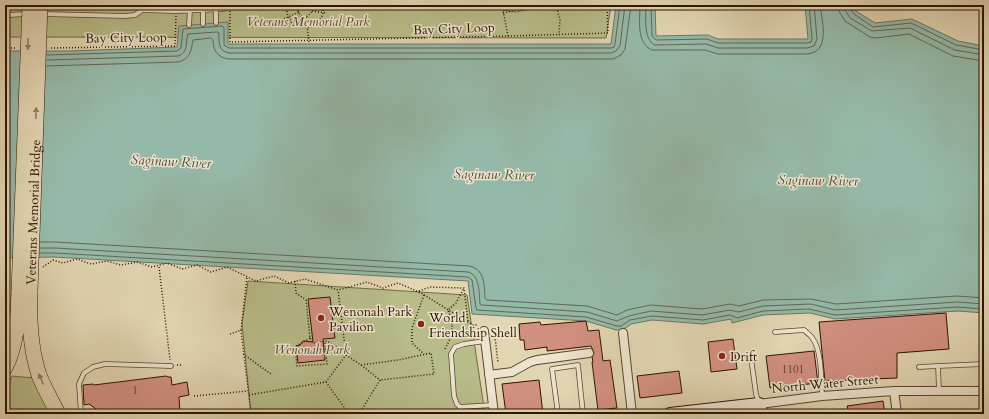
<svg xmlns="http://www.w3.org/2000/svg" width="989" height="419" font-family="Cardo,serif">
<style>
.green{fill:#b7bc89;stroke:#726845}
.water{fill:#95b9a8;stroke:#6b7765}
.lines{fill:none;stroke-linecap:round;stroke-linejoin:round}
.shore{stroke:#616754;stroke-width:1}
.building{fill:#d29081;stroke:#2d1501}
.lane-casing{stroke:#5a452d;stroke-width:5.5}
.street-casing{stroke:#5a452d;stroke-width:10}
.secondary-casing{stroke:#2d1501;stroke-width:14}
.highway-casing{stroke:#2d1501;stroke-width:16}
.path{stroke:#2d1501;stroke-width:1.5;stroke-dasharray:1 2;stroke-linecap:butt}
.lane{stroke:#ece4cd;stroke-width:4}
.street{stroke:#ece4cd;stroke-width:8}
.secondary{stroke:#ece4cd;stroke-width:12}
.highway{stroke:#e2d5b2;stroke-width:15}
.highway-bridge-casing{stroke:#2d1501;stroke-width:16;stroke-linecap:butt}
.highway-bridge{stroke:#e2d5b2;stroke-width:15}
.oneway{fill:#917f62}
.poi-dot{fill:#8f2418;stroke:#ece4cd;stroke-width:1.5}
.labels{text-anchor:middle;stroke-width:3;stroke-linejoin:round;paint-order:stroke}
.number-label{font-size:11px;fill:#563421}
.park-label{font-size:13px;font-style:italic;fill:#56472a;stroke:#ece4cd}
.street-label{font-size:13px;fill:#2d1501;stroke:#ece4cd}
.poi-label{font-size:13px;fill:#2d1501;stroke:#ece4cd;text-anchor:start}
.water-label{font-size:14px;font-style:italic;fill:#514e3b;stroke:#ece4cd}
</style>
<rect width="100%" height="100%" fill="#e2d5b2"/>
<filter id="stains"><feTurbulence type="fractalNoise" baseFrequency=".005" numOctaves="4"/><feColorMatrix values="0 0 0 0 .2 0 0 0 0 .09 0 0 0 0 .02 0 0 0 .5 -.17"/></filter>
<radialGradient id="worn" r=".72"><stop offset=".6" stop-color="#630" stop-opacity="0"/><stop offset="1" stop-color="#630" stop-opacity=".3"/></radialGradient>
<path class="green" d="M5,5H495L496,9L516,12L548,5H611L606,38L5,37Z
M248,281L467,295L485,414H251L242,324Z
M12,376L34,378L52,414H5V391Z"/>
<path class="water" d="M616,5H655L656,36L708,35L718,39H808L805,5H852L856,11L875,23L912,19L958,41L984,46V313L958,311L835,319L810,313L763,315L732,323L731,319L703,324L652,320L631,324L623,330H616L586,321L472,314L468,281L54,257L5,258V51H70L177,47L179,26L228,22V44H611Z"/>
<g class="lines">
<path class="shore" d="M640,5C640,20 636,43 652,50H705L718,54H807C831,52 822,21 820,5
M646,5C646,16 643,40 655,45L706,44L718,48H807L814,46L817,39L814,5
M651,5L652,36L656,40L707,39L718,43H807L811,42L812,39L809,5
M838,5L840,13L845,21L870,37L876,38L909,34L953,56L984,61
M844,5L845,10L850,18L872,31L910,28L955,50L984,55
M849,5L850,8L854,14L873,27L911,23L956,45L984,50
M47,55L177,51L181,48L183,29L222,26L224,28V45L229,48H611L614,47L615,44L620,5
M47,60L178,56C189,52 185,43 188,34L217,32L219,33C219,42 218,51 229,53H611L616,51L620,46L625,5
M46,66L179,62C191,58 191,50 193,40L211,38L213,40C213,50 217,57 228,59H613L621,55L625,49L631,5
M40,242H55L469,266C485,269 484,285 485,298L487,300L587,306L617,315L627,310L651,305L702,309L730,304L739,306L763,300L811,299L836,304L957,296L984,298
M40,248H55L468,272C480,275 479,293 480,304L482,305L587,312L617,321L629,316L651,311L702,315L730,310L738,312L763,306L811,304L835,310L957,302L984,304
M40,253H55L468,277L472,280L476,308L477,310L586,317L617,326H621L630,320L652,316L703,320L730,315L737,318L763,311L809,309L835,315L957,307L984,309"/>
</g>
<path class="building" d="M330,297L335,338L323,339L325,360L298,363L296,346L300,345L303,341L313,342L308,299Z
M946,313L949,349L897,353V378L825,381L819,322Z
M586,321L588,331L599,330L603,361L610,360L617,408L598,410L592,362H593L592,357L594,353L591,346L547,351V347L525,350L524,340H520L519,324L540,322L541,325Z
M733,339L737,369L711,372L708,342Z
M814,351L818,383L770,388L766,356Z
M679,371L682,393L640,398L637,376Z
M166,376L168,377H171L172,385L187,382L189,395L179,397L180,414H103L89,404L84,405L83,385L93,384L94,385Z
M539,380L543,414H506L502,384Z
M883,401L885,414H849L847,406Z"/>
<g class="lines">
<g class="lane-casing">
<path id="lane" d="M216,9V23
M142,10L176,11L224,9V5
M5,12L9,15L26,14
M43,14L125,16L135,15L142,10L143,5
M203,24V10
M189,25L190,10
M775,332L804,330C807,333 811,335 813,339C822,352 821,380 822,396
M485,341L464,344L455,347L451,354L454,396L457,404L460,407L493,405
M751,358L756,394L759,403
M938,366L984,364
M919,367L938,366L939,390
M81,414L79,384L84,373L93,367L105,364L171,366
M558,414L552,369L578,365L583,414"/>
</g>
<g class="street-casing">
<path id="street" d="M484,331L494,414
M623,333L632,414
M489,375L512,372L530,362L537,360L589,353
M894,391L897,414
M759,404L822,396L894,391H984"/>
</g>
<g class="secondary-casing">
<path id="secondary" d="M670,414L759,404L762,414"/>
</g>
<g class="highway-casing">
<path id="highway" d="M30,292C29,320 30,348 39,375C44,388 52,401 58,414
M5,368C17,344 18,318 19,291"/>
</g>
<path class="path" d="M287,5C283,35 327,35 323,5
M300,5L298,12L301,16L306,17L311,13L312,9L310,5
M556,5L560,20L559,35
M503,9L521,5
M230,11V42L508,36L502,5
M312,11L327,13
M503,13L541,5
M306,17L309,42
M284,19L299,12
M508,36L608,33L607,5
M5,48H17
M51,48L175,46L176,16
M43,267L53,260L63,263L77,259L91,264L107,261L121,265L137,262L152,267L167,263L182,269L197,265L211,272L227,267L256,281L274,276L289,283L305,279L338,290L367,282L383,288L398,283L421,293L473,325H478
M159,267L170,360
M295,281L296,293L306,300L310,338L313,343L327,341L338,348L345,347
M419,291L430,287L464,288L468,322
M424,295L412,328V343L424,354
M241,330L251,414
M230,334L241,330L247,276
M492,335L495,337L498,363
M473,337L474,333L473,325
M310,338L295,347L297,366L327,364L325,341
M445,349C454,332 454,327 448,310L456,303L464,288
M243,354L271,374
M346,355L361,365L398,360L431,353L434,374L380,380
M177,365H183
M326,382L349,414
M249,395L326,382L346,355L338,290
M194,396L248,391
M359,414L380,380L361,365"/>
<use href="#lane" class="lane"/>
<use href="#street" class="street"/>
<use href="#secondary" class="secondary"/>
<use href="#highway" class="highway"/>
<g class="highway-bridge-casing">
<g id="highway-bridge">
<path d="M19,291L30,5"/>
<path id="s1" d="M30,292L40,5"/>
</g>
</g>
<use href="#highway-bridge" class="highway-bridge"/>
</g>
<defs><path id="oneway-solid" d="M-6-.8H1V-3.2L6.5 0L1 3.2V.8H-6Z"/></defs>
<g class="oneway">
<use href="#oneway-solid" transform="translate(28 44) rotate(92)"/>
<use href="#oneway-solid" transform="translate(36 113) rotate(-88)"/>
<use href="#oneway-solid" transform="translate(41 379) rotate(-113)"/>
</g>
<g class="poi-dot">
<circle cx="321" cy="318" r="4"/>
<circle cx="421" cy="324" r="4"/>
<circle cx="722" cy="356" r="4"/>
</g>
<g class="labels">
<g class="number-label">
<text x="793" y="373">1101</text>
<text x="135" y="394">1</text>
</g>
<g class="park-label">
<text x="308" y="26">Veterans Memorial Park</text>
<text x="312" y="354">Wenonah Park</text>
</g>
<g class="street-label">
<text transform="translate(454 28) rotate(-2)" y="5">Bay City Loop</text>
<text transform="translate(126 37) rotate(-1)" y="5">Bay City Loop</text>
<text dy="5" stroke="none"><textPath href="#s1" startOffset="80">Veterans Memorial Bridge</textPath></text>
<text transform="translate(825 383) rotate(-5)" y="5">North Water Street</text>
</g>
<g class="poi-label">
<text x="329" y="316">Wenonah Park<tspan x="329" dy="15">Pavilion</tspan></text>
<text x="429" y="322">World<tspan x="429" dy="15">Friendship Shell</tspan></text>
<text x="730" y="361">Drift</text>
</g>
<g class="water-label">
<text transform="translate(171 161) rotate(3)" y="5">Saginaw River</text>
<text transform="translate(494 174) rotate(1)" y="5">Saginaw River</text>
<text transform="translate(818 180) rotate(1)" y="5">Saginaw River</text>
</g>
</g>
<rect width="989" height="419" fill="none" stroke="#e2d5b2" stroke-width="20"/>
<rect x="6" y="6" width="977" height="407" fill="none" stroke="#2d1501" stroke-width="2"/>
<rect x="10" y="10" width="969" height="399" fill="none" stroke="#2d1501"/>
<rect width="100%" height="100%" filter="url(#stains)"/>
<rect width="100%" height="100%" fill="url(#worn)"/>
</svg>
